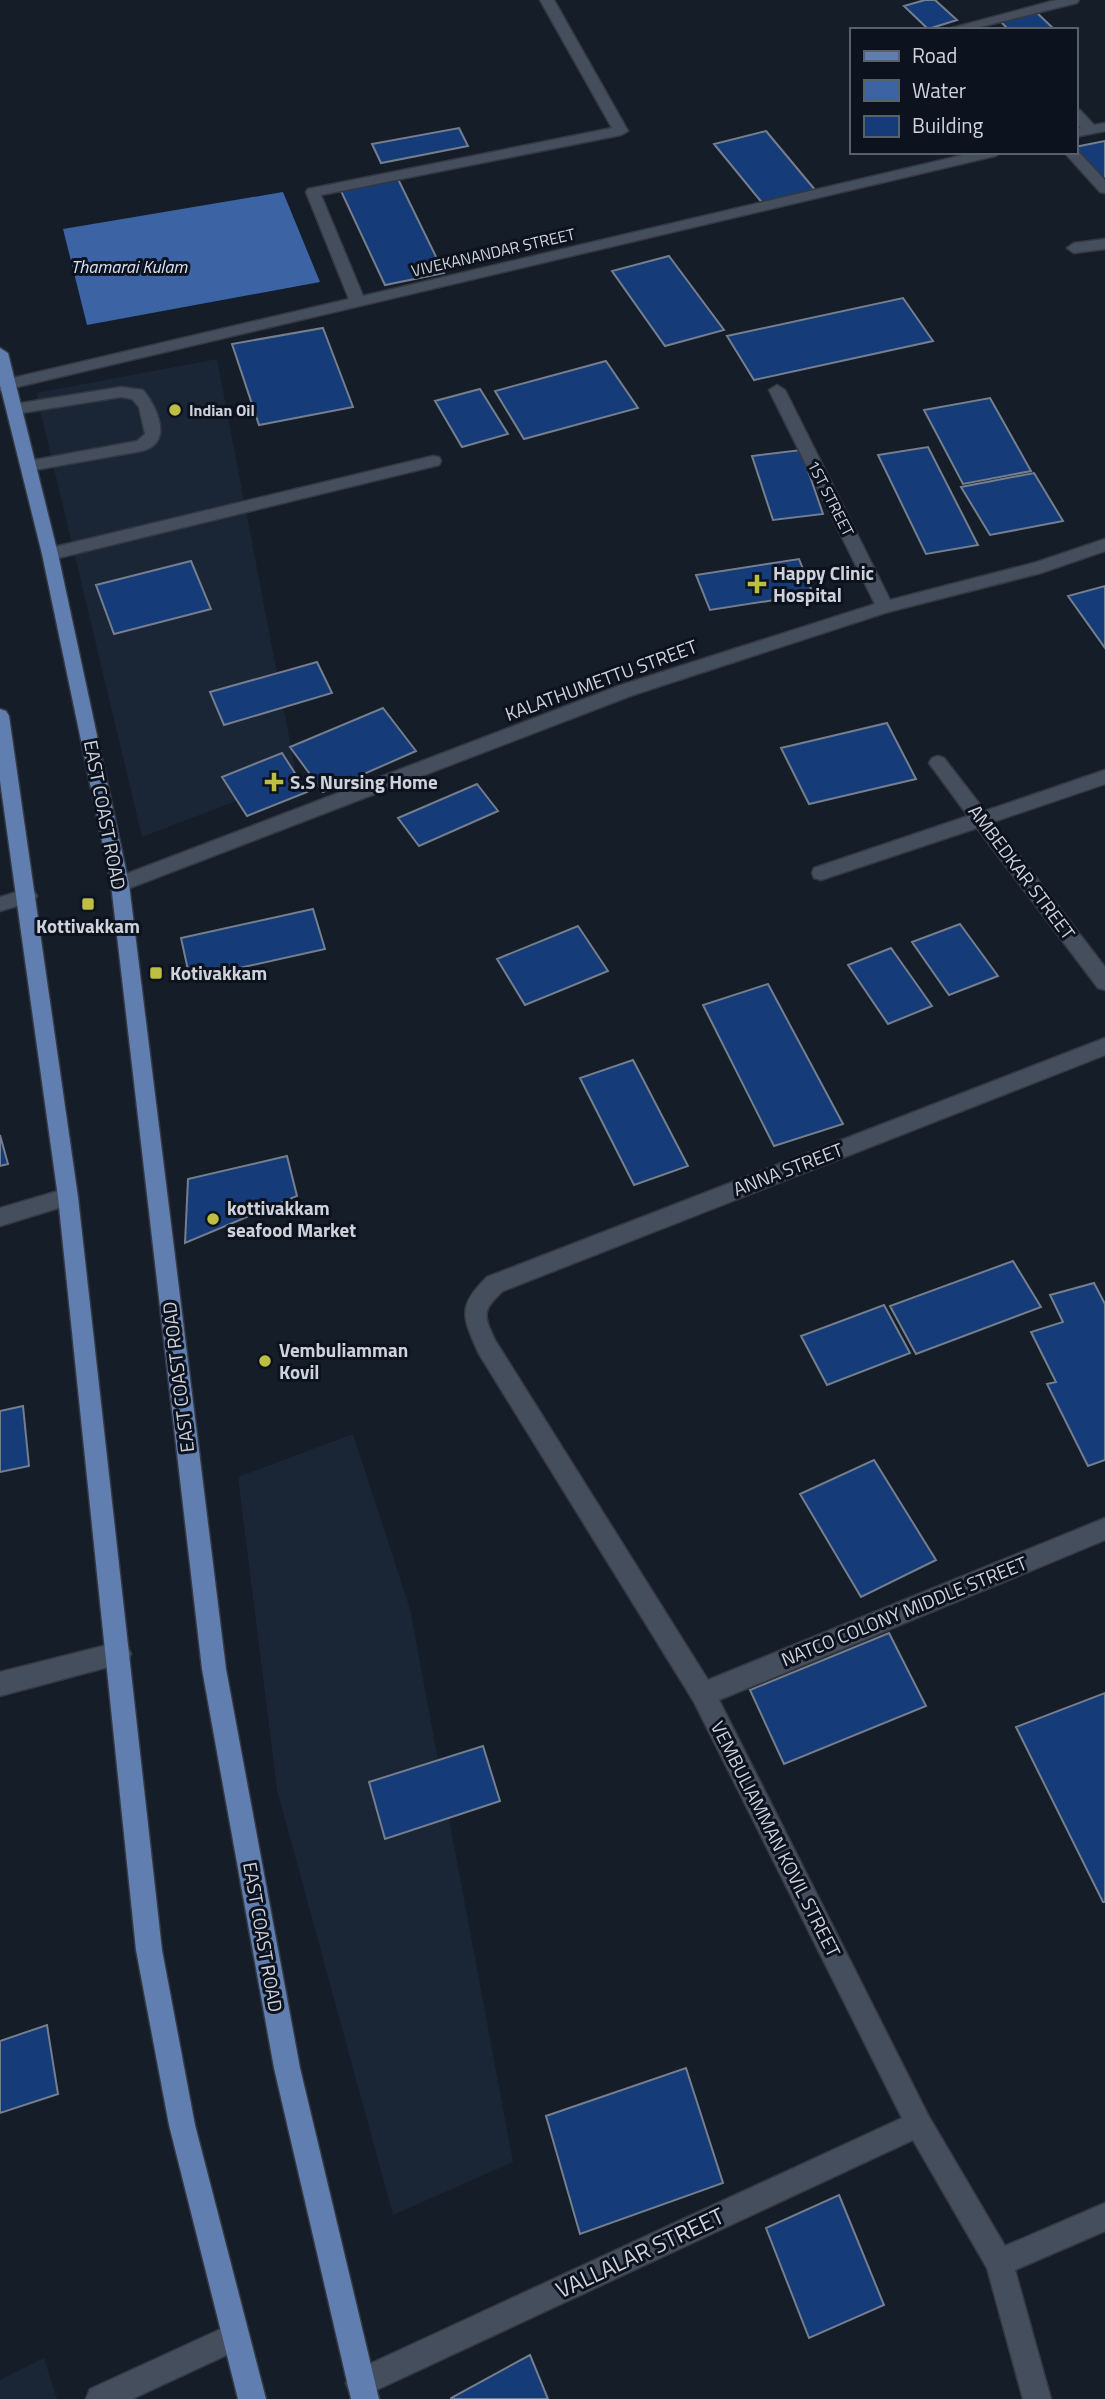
<svg xmlns="http://www.w3.org/2000/svg" width="1105" height="2399" font-family="'Titillium Web',sans-serif">
<style>
.built{fill:#1a2536}
.water{fill:#3c64a5}
.building{fill:#153b78;stroke:#747e8d;stroke-width:2}
.lines{fill:none;stroke-linecap:round;stroke-linejoin:round}
.minor-casing{stroke:#343841;stroke-width:3}
.major-casing{stroke:#343841;stroke-width:3}
.minor{fill:#454e5c;fill-rule:evenodd}
.major{fill:#607eaf;fill-rule:evenodd}
.poi-dot{fill:#bebf42;stroke:#0c131f;stroke-width:2.5}
.labels{text-anchor:middle;stroke-width:6;stroke-linejoin:round;paint-order:stroke}
.far-street-label{font-size:16px;fill:#ced3db;stroke:#0c131f}
.far-poi-label{font-size:16px;font-weight:bold;fill:#ced3db;stroke:#0c131f;text-anchor:start}
.far-water-label{font-size:18px;font-style:italic;fill:#d6e2f5;stroke:#0c131f}
.poi-label{font-size:19px;font-weight:bold;fill:#ced3db;stroke:#0c131f;text-anchor:start}
.street-label{font-size:19px;fill:#ced3db;stroke:#0c131f}
.near-street-label{font-size:23px;fill:#ced3db;stroke:#0c131f}
</style>
<rect width="100%" height="100%" fill="#151d29"/>
<path class="built" d="M217,359L297,778L142,837L36,393Z
M353,1434L410,1609L513,2162L393,2215L277,1790L238,1477Z
M44,2358L57,2399H0V2380Z"/>
<path class="water" d="M283,192L320,282L87,325L63,229Z"/>
<path class="building" d="M925,0H935L957,20L928,29L904,6Z
M1035,11L1055,30H1009L1000,21Z
M459,128L468,146L381,163L372,144Z
M766,131L816,191L764,205L714,144Z
M1105,141V183L1075,147Z
M398,179L444,273L385,285L341,191Z
M669,256L724,330L665,346L612,271Z
M903,298L933,341L754,380L727,336Z
M323,328L353,407L259,425L232,344Z
M606,361L638,408L524,439L495,391Z
M480,389L508,434L462,447L435,401Z
M990,398L1031,471L963,484L924,410Z
M928,447L978,545L926,554L878,455Z
M801,450L823,514L773,520L752,456Z
M1034,473L1063,521L990,535L961,487Z
M799,559L813,594L710,610L696,575Z
M191,561L211,609L114,634L96,585Z
M1105,586V648L1068,596Z
M317,662L332,693L224,725L210,692Z
M383,708L416,751L323,792L290,747Z
M887,723L916,779L809,804L781,748Z
M282,753L307,792L247,816L222,777Z
M477,784L498,811L419,846L398,818Z
M313,909L325,949L190,979L181,938Z
M960,924L998,976L949,995L912,942Z
M578,926L608,971L525,1005L497,959Z
M891,948L932,1006L888,1024L848,965Z
M768,984L843,1124L774,1146L703,1005Z
M633,1060L688,1166L634,1185L580,1078Z
M0,1135L8,1164L0,1166Z
M287,1156L297,1196L185,1243L188,1179Z
M1013,1261L1041,1307L916,1354L890,1306Z
M1094,1283L1105,1304V1460L1088,1466L1047,1384L1056,1382L1031,1332L1063,1322L1050,1295Z
M884,1305L910,1353L827,1385L801,1336Z
M23,1406L29,1466L0,1472V1411Z
M874,1460L936,1560L861,1597L800,1494Z
M889,1633L926,1706L784,1764L750,1690Z
M1105,1693V1902H1103L1016,1727Z
M483,1746L500,1801L385,1839L369,1782Z
M47,2025L58,2094L0,2113V2041Z
M686,2068L723,2183L580,2234L546,2116Z
M839,2195L884,2305L809,2338L766,2228Z
M530,2355L548,2399H451V2398Z"/>
<g class="lines">
<g class="minor-casing">
<path id="minor" d="M540,0H554L628,131L621,135L321,195L363,296L976,152H1002L995,156L0,391V381L349,299L306,192L308,189L612,128Z
M1056,0H1079L1077,3L968,30H944Z
M1075,109L1080,110L1094,125L1105,123V131L1075,137V129L1081,128L1075,122Z
M1076,149L1105,180V193L1100,192L1064,152H1075Z
M1105,239V249L1074,253L1067,248L1074,243Z
M777,385L785,390L890,600L1037,562L1105,539V551L1041,573L888,612L633,695L127,889L120,891L113,889L111,884L113,879L621,685L875,604L769,390Z
M121,387L143,390C157,407 174,443 142,451L29,471L23,470L21,466L23,462L29,461L137,441L145,434L139,407L132,399L121,397L15,414L9,413L7,409L9,405Z
M433,456L439,457L441,461L439,465L50,560L42,554L50,548Z
M938,756L944,758L985,811L1105,770V784L993,822L1105,967V990L1098,988L977,828L821,880L814,878L812,873L814,868L968,816L929,763L932,758Z
M27,889L34,891L37,896L34,901L0,911V897Z
M1105,1038V1055L503,1291C482,1310 483,1315 495,1340L708,1680L1105,1518V1540L719,1700L928,2115L1005,2246L1105,2203V2231L1015,2270L1051,2399H1023L987,2268L913,2140L370,2393L360,2397L350,2393L346,2383L350,2373L902,2118L694,1702L479,1354C463,1318 456,1307 487,1277Z
M68,1188L75,1191L78,1197L75,1203L0,1226V1208Z
M119,1642L127,1646L131,1654L127,1662L0,1696V1672Z
M234,2323L244,2327L248,2337L244,2347L132,2399H86L90,2389Z"/>
</g>
<g class="major-casing">
<path id="major" d="M0,348L8,353L58,554L129,884L226,1669L300,2068L379,2399H351L274,2068L202,1669L111,884L42,554L0,385Z
M0,709L6,711L9,716L78,1197L162,1950L195,2125L266,2399H238L169,2125L136,1950L58,1197L0,781Z"/>
</g>
<use href="#minor" class="minor"/>
<use href="#major" class="major"/>
</g>
<g class="poi-dot">
<circle cx="175" cy="410" r="7"/>
<path d="M753.5 573.5h7v7h7v7h-7v7h-7v-7h-7v-7h7z"/>
<path d="M270.5 771.5h7v7h7v7h-7v7h-7v-7h-7v-7h7z"/>
<rect x="81" y="897" width="14" height="14" rx="3.5"/>
<rect x="149" y="966" width="14" height="14" rx="3.5"/>
<circle cx="213" cy="1219" r="7"/>
<circle cx="265" cy="1361" r="7"/>
</g>
<g class="labels">
<g class="far-street-label">
<text transform="translate(493 252) rotate(-13)" y="6">VIVEKANANDAR STREET</text>
<text transform="translate(831 498) rotate(63)" y="6">1ST STREET</text>
</g>
<g class="far-poi-label">
<text x="189" y="416">Indian Oil</text>
</g>
<g class="far-water-label">
<text x="129" y="273">Thamarai Kulam</text>
</g>
<g class="poi-label">
<text x="773" y="580">Happy Clinic<tspan x="773" dy="22">Hospital</tspan></text>
<text x="290" y="789">S.S Nursing Home</text>
<text x="88" y="933" text-anchor="middle">Kottivakkam</text>
<text x="170" y="980">Kotivakkam</text>
<text x="227" y="1215">kottivakkam<tspan x="227" dy="22">seafood Market</tspan></text>
<text x="279" y="1357">Vembuliamman<tspan x="279" dy="22">Kovil</tspan></text>
</g>
<g class="street-label">
<text transform="translate(601 680) rotate(-20)" y="7">KALATHUMETTU STREET</text>
<text transform="translate(105 815) rotate(79)" y="7">EAST COAST ROAD</text>
<text transform="translate(1022 872) rotate(53)" y="7">AMBEDKAR STREET</text>
<text transform="translate(788 1169) rotate(-21)" y="7">ANNA STREET</text>
<text transform="translate(178 1377) rotate(-97)" y="7">EAST COAST ROAD</text>
<text transform="translate(904 1611) rotate(-22)" y="7">NATCO COLONY MIDDLE STREET</text>
<text transform="translate(776 1839) rotate(63)" y="7">VEMBULIAMMAN KOVIL STREET</text>
<text transform="translate(263 1937) rotate(80)" y="7">EAST COAST ROAD</text>
</g>
<g class="near-street-label">
<text transform="translate(640 2253) rotate(-25)" y="8">VALLALAR STREET</text>
</g>
</g>
<rect x="850" y="28" width="228" height="126" fill="#0c131f" stroke="#5a606a" stroke-width="2"/>
<rect x="864" y="51" width="35" height="10" fill="#607eaf" stroke="#5a606a" stroke-width="2"/>
<text x="912" y="63" font-size="21" fill="#ced3db">Road</text>
<rect x="864" y="80" width="35" height="21" fill="#3c64a5" stroke="#5a606a" stroke-width="2"/>
<text x="912" y="98" font-size="21" fill="#ced3db">Water</text>
<rect x="864" y="116" width="35" height="21" fill="#153b78" stroke="#5a606a" stroke-width="2"/>
<text x="912" y="133" font-size="21" fill="#ced3db">Building</text>
</svg>
